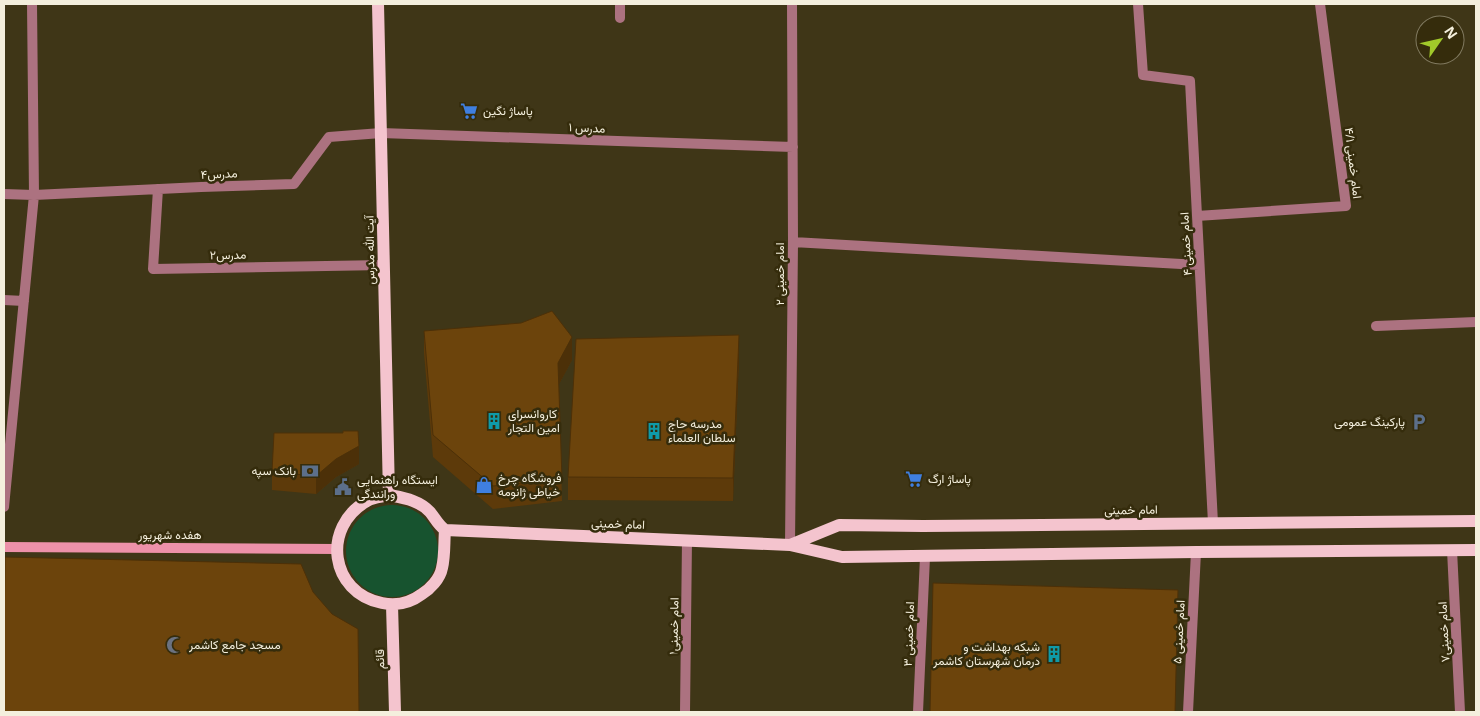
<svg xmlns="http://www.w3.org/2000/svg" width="1480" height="716" font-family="'Open Sans',Vazirmatn,sans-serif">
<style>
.green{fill:#17532f}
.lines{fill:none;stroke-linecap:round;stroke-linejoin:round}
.service{stroke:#ac7280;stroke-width:10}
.minor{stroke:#ac7280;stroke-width:10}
.secondary{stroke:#ed91a9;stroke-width:10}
.primary{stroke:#f4c4ce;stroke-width:12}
.wall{fill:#5d3a0a}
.shaded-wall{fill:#4c3008}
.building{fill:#6c440c;stroke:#4c3008}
.labels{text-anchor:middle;stroke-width:5;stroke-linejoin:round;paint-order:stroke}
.poi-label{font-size:12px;fill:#f4efdd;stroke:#352c0c;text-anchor:start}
.street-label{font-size:12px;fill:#f4efdd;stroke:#352c0c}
</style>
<rect width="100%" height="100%" fill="#3f3617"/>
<path class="green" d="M346 551a46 46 0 1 1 92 0a46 46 0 1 1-92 0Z"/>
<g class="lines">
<path class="service" d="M32,4L34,195"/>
<path class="minor" d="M620,4V18
M1138,4L1143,75L1190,81L1213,523
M158,189L153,269L384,265
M4,194L34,195L201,187L294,184L329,137L381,133L793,147
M1197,216L1346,206L1320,4
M793,242L1199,265
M4,300L24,301
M1376,326L1476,322
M4,507L34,195
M790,545L793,242L792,4
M1452,550L1460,712
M685,712L687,540
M918,712L925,557
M1188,712L1196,552"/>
<path class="secondary" d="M4,547L336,549"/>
<path class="primary" d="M378,4L389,495
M389,495C404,498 419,500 430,512C435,518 438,525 445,530C444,542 445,556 442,568C440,579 430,589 422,594C410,603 396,606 382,603C330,593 321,527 367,501C373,497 382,497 389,495Z
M445,530L790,545L842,557L1196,552L1476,550
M790,545L839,525L923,526L1476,521
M392,605L395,712"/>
</g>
<path class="wall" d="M424,331L572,360L559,384L562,501L493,509L433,457L424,353Z
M739,358L733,501L568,500V477Z
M359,464L336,477L316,494L272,490V472Z"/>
<path class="shaded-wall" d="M739,335V358L733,501V478Z
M572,337V360L558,386V363Z
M359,446V464L336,477L316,494V476L336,459Z"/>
<path class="building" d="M552,311L572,337L558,363L562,479L493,486L433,435L424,331L521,323Z
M739,335L733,478L568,477L576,339Z
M343,431H358L359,446L336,459L316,476L272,472L274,433H343Z
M5,557L301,564L313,592L332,614L358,629L359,712H4V643Z
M933,583L1178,590L1175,712H930Z"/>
<defs>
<g id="supermarket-bare" transform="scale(1.35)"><path d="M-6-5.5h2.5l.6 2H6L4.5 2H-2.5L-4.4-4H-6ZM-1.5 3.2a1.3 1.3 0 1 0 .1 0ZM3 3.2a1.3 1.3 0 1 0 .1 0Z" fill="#3f7fe0" stroke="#352c0c" stroke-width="2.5" paint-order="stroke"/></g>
<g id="building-bare" transform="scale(1.35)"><path d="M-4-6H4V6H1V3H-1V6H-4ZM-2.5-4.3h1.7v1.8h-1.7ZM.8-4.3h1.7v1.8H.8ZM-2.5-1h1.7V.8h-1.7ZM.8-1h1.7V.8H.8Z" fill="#0f9aa8" stroke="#352c0c" stroke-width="2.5" paint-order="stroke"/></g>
<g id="parking-bare" transform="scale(1.35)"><path d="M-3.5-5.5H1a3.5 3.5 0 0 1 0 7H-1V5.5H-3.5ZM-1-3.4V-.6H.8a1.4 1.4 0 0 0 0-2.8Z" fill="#5c6f8a" stroke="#352c0c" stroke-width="2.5" paint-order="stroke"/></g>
<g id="bank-bare" transform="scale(1.35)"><path d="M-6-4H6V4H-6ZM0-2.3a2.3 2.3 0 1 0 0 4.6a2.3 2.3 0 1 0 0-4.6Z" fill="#5c6f8a" stroke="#352c0c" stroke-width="2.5" paint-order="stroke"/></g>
<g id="shop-bare" transform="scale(1.35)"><path d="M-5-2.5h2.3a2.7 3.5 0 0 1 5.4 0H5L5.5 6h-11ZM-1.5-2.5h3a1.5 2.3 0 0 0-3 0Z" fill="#3f7fe0" stroke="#352c0c" stroke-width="2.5" paint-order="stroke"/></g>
<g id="civic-bare" transform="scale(1.35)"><path d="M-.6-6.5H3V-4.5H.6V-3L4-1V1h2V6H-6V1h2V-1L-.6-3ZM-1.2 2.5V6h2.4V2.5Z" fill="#5c6f8a" stroke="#352c0c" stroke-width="2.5" paint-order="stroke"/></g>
<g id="mosque-bare" transform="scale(1.35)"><path d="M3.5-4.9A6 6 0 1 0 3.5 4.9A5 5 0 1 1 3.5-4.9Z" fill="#6b7280" stroke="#352c0c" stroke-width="2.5" paint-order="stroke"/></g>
</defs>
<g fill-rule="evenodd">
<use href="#supermarket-bare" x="469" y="111"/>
<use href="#building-bare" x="494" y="421"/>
<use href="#parking-bare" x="1419" y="422"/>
<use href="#building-bare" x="654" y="431"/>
<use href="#bank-bare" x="310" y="471"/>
<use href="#supermarket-bare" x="914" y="479"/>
<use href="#shop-bare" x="484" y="485"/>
<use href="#civic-bare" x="343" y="487"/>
<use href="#mosque-bare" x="175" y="645"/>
<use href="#building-bare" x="1054" y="654"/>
</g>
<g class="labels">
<g class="poi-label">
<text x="483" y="115">پاساژ نگین</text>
<text x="508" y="418">کاروانسرای<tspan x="508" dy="14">امین التجار</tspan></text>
<text x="1405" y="426" text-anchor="end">پارکینگ عمومی</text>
<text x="668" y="428">مدرسه حاج<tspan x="668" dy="14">سلطان العلماء</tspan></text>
<text x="296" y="475" text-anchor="end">بانک سپه</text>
<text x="498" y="482">فروشگاه چرخ<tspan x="498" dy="14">خیاطی ژانومه</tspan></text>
<text x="928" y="483">پاساژ ارگ</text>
<text x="357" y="484">ایستگاه راهنمایی<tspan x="357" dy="14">ورانندگی</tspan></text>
<text x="189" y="649">مسجد جامع کاشمر</text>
<text x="1040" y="651" text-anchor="end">شبکه بهداشت و<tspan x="1040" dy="14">درمان شهرستان کاشمر</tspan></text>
</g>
<g class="street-label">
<text transform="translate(587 128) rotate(2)" y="4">مدرس ۱</text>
<text transform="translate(1353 163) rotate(83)" y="4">امام خمینی ۴/۱</text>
<text transform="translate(219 174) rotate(-2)" y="4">مدرس۴</text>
<text transform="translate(1186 244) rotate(-93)" y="4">امام خمینی ۴</text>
<text transform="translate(370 250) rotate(-91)" y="4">آیت الله مدرس</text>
<text transform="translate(228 255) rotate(-1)" y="4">مدرس۲</text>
<text transform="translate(780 274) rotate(-90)" y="4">امام خمینی ۲</text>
<text transform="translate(1131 510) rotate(-1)" y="4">امام خمینی</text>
<text transform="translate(618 524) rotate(2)" y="4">امام خمینی</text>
<text x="170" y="539">هفده شهریور</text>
<text transform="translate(674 626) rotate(-89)" y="4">امام خمینی۱</text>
<text transform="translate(1179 632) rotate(-87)" y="4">امام خمینی ۵</text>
<text transform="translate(1444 632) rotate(-93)" y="4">امام خمینی۷</text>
<text transform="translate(909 634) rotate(-88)" y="4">امام خمینی ۳</text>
<text transform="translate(380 659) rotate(-91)" y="4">قائم</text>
</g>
</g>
<rect width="1480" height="716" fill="none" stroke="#f4efdd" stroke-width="10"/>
<g transform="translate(1440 40) rotate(56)"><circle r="24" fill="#352c0c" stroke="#817a60"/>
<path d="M0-4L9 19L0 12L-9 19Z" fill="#a1c92a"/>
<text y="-8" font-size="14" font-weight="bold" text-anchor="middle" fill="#f4efdd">N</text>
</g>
</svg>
